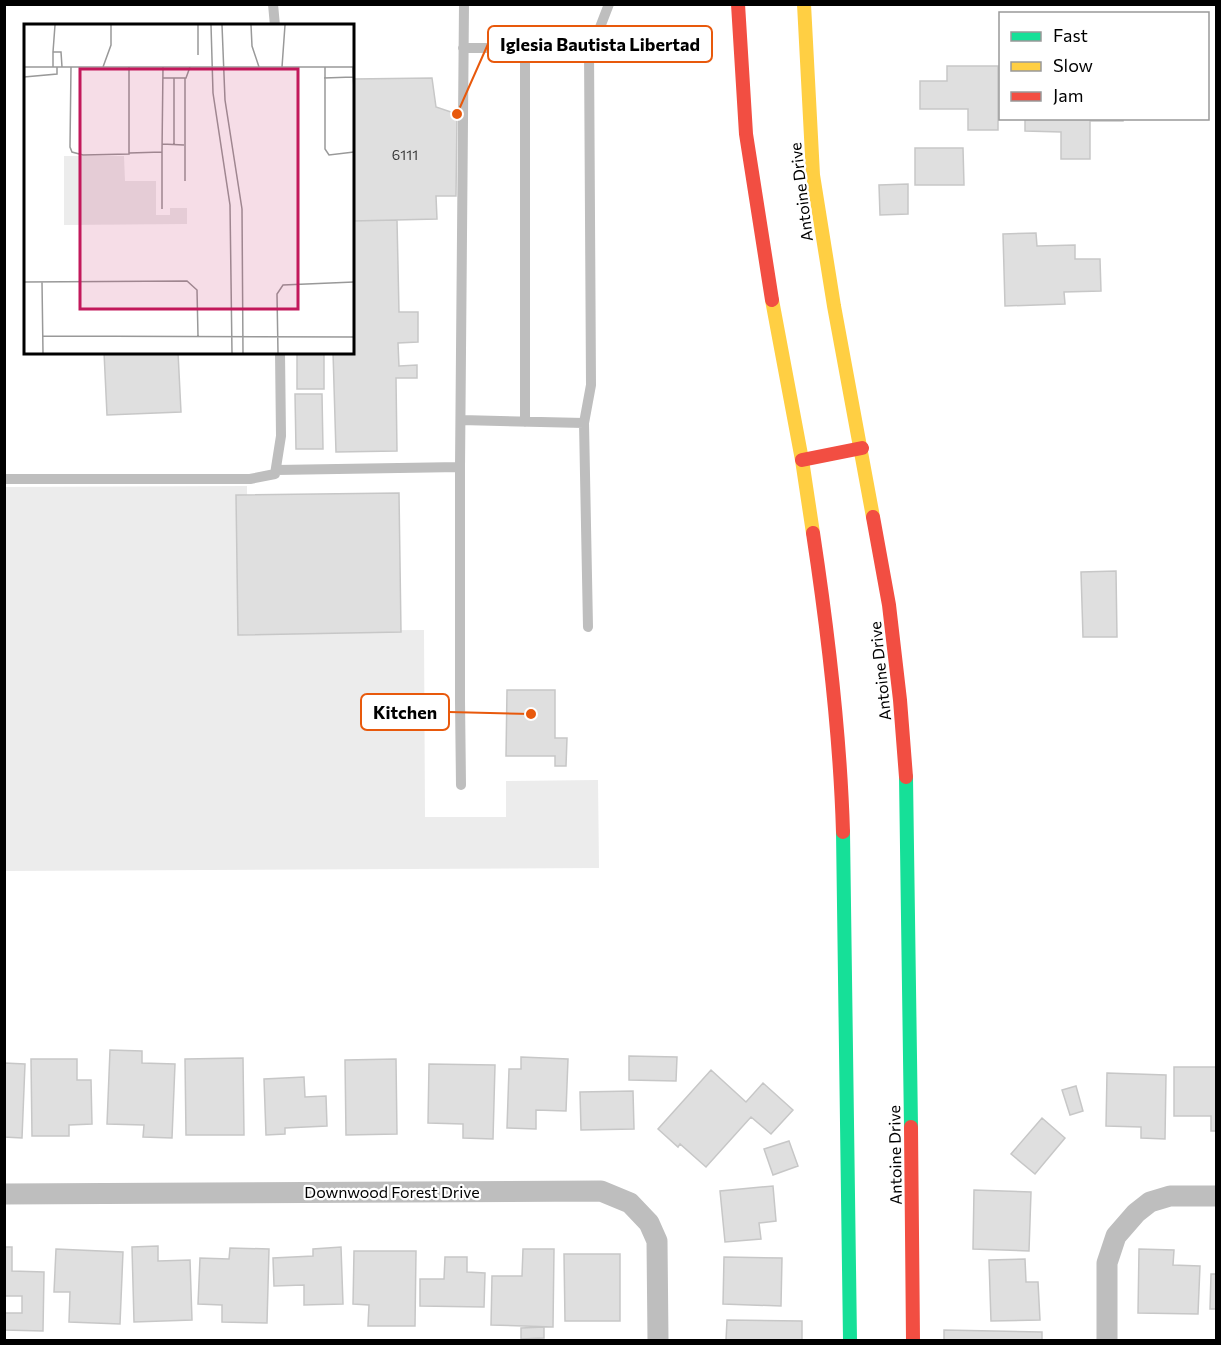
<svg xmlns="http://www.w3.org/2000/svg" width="1221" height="1345" font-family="Commissioner,sans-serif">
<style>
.green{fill:#ececec}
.building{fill:#dfdfdf;stroke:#c7c7c7;stroke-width:1.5}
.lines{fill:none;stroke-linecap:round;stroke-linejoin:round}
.lane{stroke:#bebebe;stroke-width:10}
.street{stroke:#bebebe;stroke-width:21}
.fast{stroke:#16e098;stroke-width:14}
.slow{stroke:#ffcf43;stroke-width:14}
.jam{stroke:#f24e42;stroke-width:14}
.labels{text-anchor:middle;stroke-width:4.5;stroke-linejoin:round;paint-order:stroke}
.number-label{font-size:14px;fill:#383838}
.street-label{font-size:16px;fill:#000;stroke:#fff}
.inset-road{fill:none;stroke:#999;stroke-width:1.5}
.view{fill:#c2185b;fill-opacity:0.15;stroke:#c2185b;stroke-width:3}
.inset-edge{fill:none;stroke:#000;stroke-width:3}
.leader{fill:none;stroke:#e8590c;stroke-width:2}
.callout-dot{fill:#e8590c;stroke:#fff;stroke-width:2}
.callout{fill:#fff;stroke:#e8590c;stroke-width:2}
.callout-label{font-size:18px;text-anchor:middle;font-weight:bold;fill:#000}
</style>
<rect width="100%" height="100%" fill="#fff"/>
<path class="green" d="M247,486L248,631L424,630L425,817H506V781L598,780L599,868L5,871L4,487Z"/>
<path class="building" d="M947,66H998V130H968V109H920V81H947Z
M432,78L436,107L457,114L456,196H436L437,219L352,221V79Z
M1025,118H1123V121H1090V159H1061V132L1025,131Z
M915,148H963L964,185H915Z
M908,184V214L880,215L879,185Z
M397,220L399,312H418V342L398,343L399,366L417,365V378H396L397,451L336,452L333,352H352V221Z
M1036,233L1037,246L1075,245V259H1100L1101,291L1064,292L1065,304L1005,306L1003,234Z
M104,352H178L181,412L107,415Z
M297,352H324V389H297Z
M295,394H322L323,449H296Z
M399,493L401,632L238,635L236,495Z
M1116,571L1117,637H1083L1081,572Z
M507,690H555V738H567L566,766H555V756H506Z
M110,1050L142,1051V1063L175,1064L172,1138L143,1137L144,1125L107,1124Z
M629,1056L677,1057L676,1081L629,1080Z
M521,1057L568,1059L566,1111L536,1110V1129L507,1128L509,1069H521Z
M243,1058L244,1135H186L185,1059Z
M31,1059H77V1080H91L92,1124L69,1125V1136H32Z
M396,1059L397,1134L346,1135L345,1060Z
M4,1063L25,1064L22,1138L4,1137Z
M429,1064L495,1065L493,1139L463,1138V1124L428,1123Z
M1174,1067H1216V1131H1211V1116H1174Z
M711,1070L746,1102L763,1083L793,1110L771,1134L751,1117L706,1167L680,1144L678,1147L658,1129Z
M1107,1073L1166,1075L1165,1139L1141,1138V1127L1106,1126Z
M304,1077L305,1097L326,1096L327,1126L285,1128V1134L266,1135L264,1079Z
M1076,1086L1083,1111L1070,1115L1062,1090Z
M633,1091L634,1129L581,1130L580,1092Z
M1042,1118L1065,1138L1035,1174L1011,1154Z
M789,1141L798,1166L773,1175L764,1149Z
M773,1186L776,1221L759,1223L761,1239L725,1242L720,1191Z
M974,1190L1031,1192L1029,1251L973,1249Z
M158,1246V1261L190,1260L192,1320L134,1322L132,1247Z
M4,1247H12V1271L44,1272L43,1331L4,1330V1313H22V1296H4Z
M341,1247L343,1304L304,1305V1285L274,1286L273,1258L313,1256V1249Z
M230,1248L269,1249L267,1323L222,1322V1305L198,1304L200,1258L229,1259Z
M56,1249L123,1252L120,1324L69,1322L70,1292H54Z
M523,1249H554L553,1327L491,1325L492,1276H522Z
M1139,1249L1174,1250L1173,1265L1200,1266L1198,1314L1138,1313Z
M354,1251H416L415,1326H368L369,1305L353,1304Z
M564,1254H620V1321H565Z
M445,1257H467V1272L485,1273L484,1307L420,1306V1279H444Z
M724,1257L782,1258L781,1306L723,1304Z
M1025,1259L1026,1282H1038L1040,1320L991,1321L989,1260Z
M1211,1274H1216V1309H1210Z
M727,1320L802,1321V1340H726Z
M544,1327V1338L521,1339V1328Z
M944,1330L1042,1332V1340H944Z"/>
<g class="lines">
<path class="lane" d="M273,4L275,26
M463,48H592L609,4
M525,48V422
M461,420L584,423
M460,467L464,4
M276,470L460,467V701L461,785
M4,479H250L275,474L281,436L280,352
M588,627L584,423L591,385L589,48"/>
<path class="street" d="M4,1194L601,1191L630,1203L649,1223L657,1241L658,1340
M1107,1340V1263L1116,1236L1136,1213L1150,1202L1170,1196H1216"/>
<path class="fast" d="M906,777L911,1127
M843,832L850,1340"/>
<path class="slow" d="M804,4L813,175L834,306L873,517
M772,300L802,460L813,533"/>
<path class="jam" d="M738,4L746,134L772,300
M802,460L862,448
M873,517L889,605L900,700L906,777
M813,533C828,632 840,731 843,832
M911,1127L913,1340"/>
</g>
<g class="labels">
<g class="number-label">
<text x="405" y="160">6111</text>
</g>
<g class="street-label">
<text transform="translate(801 192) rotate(-97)" y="6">Antoine Drive</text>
<text transform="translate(880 671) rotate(-96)" y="6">Antoine Drive</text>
<text transform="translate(895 1155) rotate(-91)" y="6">Antoine Drive</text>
<text x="392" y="1198">Downwood Forest Drive</text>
</g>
</g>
<g transform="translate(24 24)">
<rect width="330" height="330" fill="#fff"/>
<path d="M40,132H100L101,157H132V191H146V184H163V200L40,201Z" fill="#ececec"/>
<path class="inset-road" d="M174,1V31M187,1L189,69L206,181L208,329M198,1L201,76L218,185L219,329M227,1L228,22L235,43M29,28L31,1M0,43H330M29,43V28H37L38,43M47,43L46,123L48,128L59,131L105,130V43M79,43L87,21V1M258,43L261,1M301,43V125L305,131L330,128M329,43L330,67M0,53L33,50V43M139,54H162L166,43M150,54V120M300,54L329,53M138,120L160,121M138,128L139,43M105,129L138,128V185M161,157V54M0,258L163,257L173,266L174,312M18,258L19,329M19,312L330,313M254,329L253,270L259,261L330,258"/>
<path class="view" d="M56,45H274V285H56Z"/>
<rect width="330" height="330" class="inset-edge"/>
</g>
<path class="leader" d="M457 114L488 44M531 714L449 712"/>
<g class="callout-dot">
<circle cx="457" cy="114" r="6"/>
<circle cx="531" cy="714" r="6"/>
</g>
<g class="callout">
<rect x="488" y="26" width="224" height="36" rx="6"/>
<rect x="361" y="694" width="88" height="36" rx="6"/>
</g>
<g class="callout-label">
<text x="600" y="51">Iglesia Bautista Libertad</text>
<text x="405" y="719">Kitchen</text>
</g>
<rect width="1221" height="1345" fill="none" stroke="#000000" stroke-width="12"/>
<rect x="999" y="12" width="210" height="108" fill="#ffffff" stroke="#999999" stroke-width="1.5"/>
<rect x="1011" y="32" width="30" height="9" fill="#16e098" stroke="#999999" stroke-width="1.5"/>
<text x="1053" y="42" font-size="18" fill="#000000">Fast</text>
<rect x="1011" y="62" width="30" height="9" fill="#ffcf43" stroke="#999999" stroke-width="1.5"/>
<text x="1053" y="72" font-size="18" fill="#000000">Slow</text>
<rect x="1011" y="92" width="30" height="9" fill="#f24e42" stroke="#999999" stroke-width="1.5"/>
<text x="1053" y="102" font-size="18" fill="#000000">Jam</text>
</svg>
